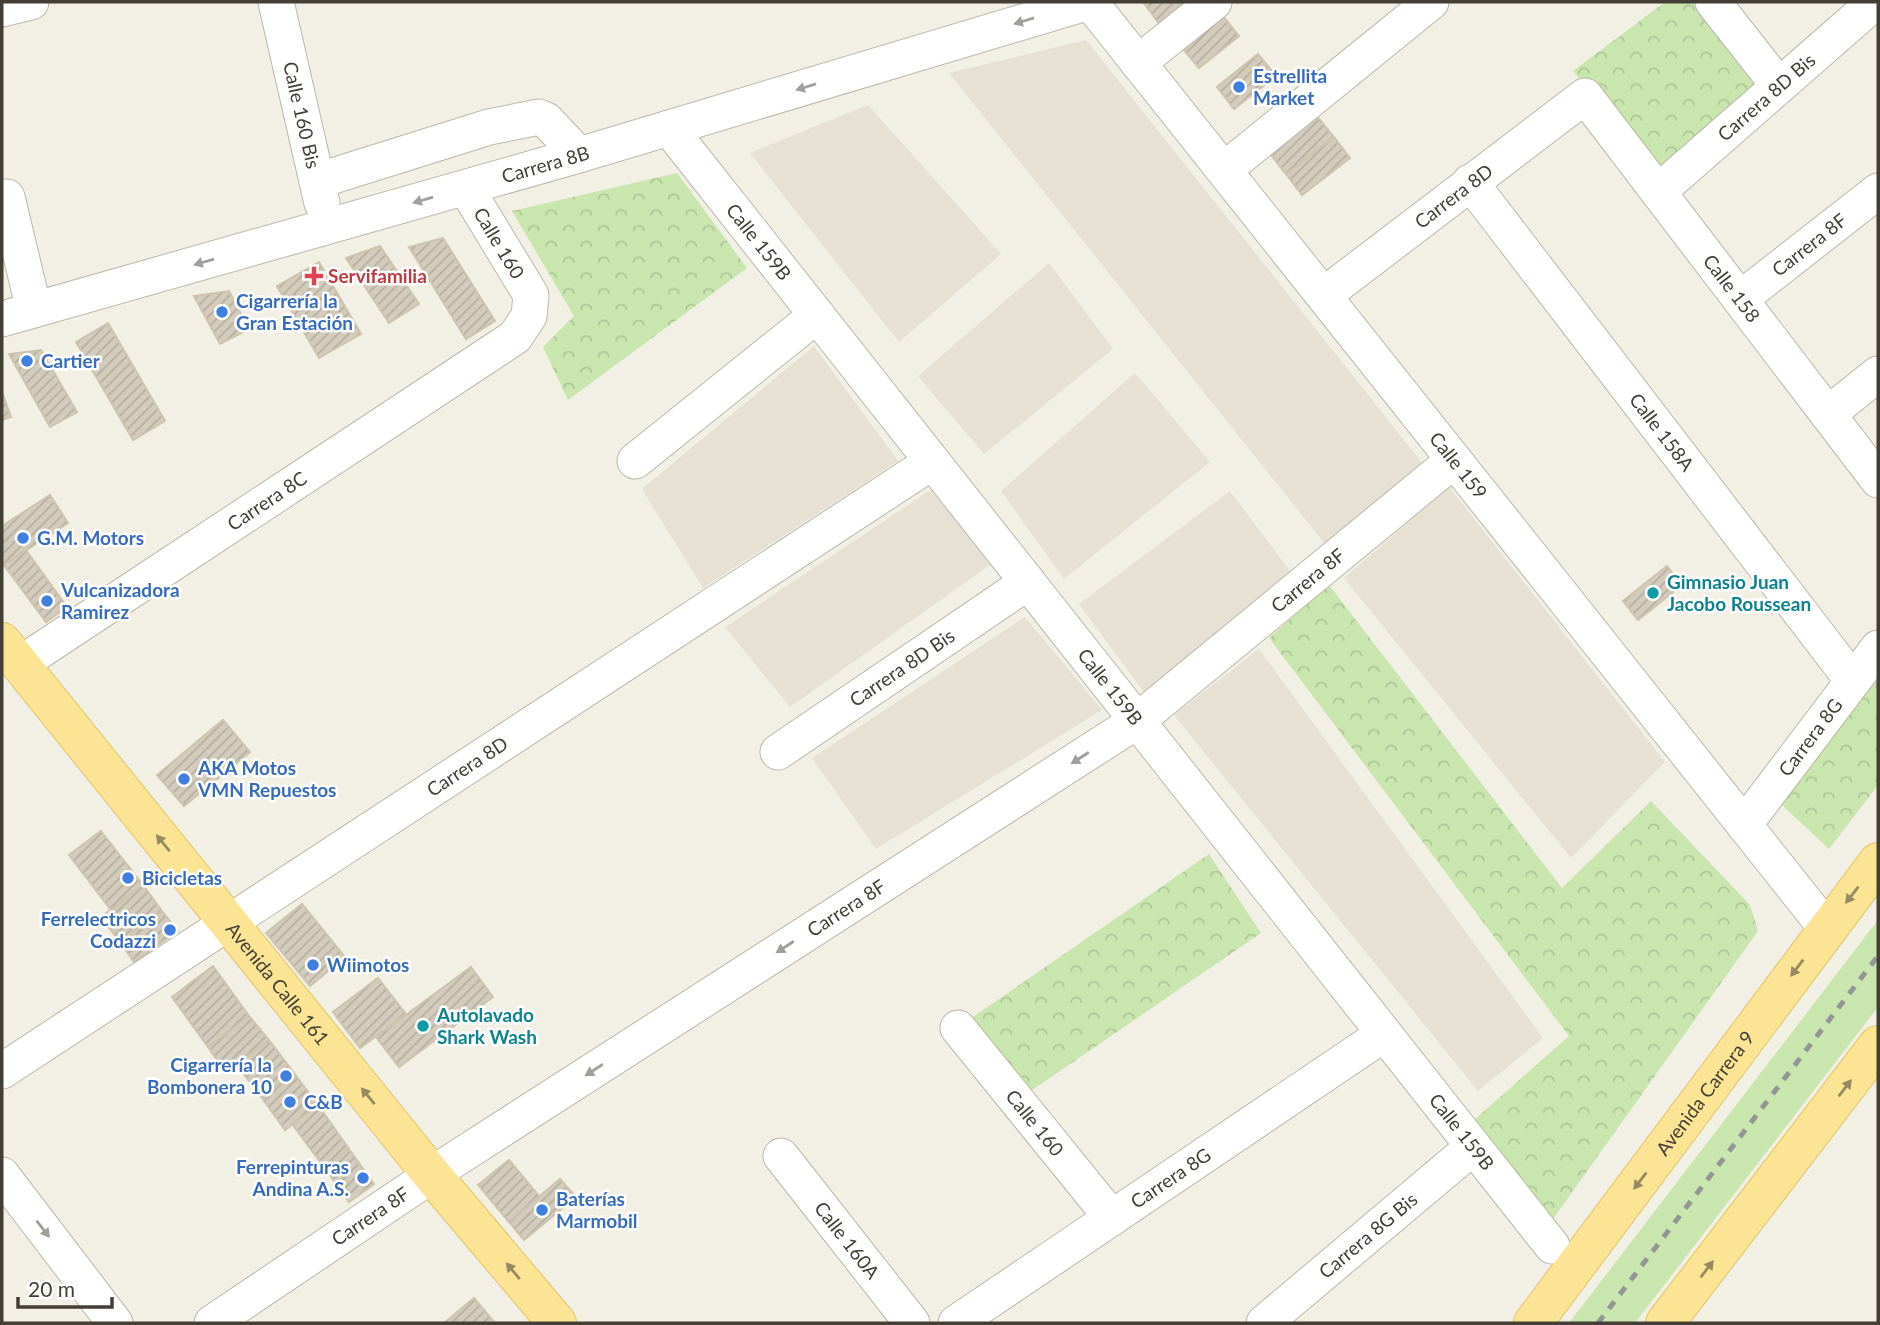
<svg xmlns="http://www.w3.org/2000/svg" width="1880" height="1325" font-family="Lato,sans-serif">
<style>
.residential{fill:#e6e1d3}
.grass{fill:#c9e6af}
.park{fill:url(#park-crowns)}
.building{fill:url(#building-hatch);stroke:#cec4ae;stroke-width:2}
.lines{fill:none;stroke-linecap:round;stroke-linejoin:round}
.minor-casing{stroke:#bdb7a8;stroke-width:37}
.major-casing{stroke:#e0c465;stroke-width:40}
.minor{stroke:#fff;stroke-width:35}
.major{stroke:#fbe595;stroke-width:38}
.rail{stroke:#959595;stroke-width:5;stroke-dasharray:9 9;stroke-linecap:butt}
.oneway{fill:#a29f9a}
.oneway2{fill:#968a60}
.shop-dot{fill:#3f7fe0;stroke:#fff;stroke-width:2.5}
.health-dot{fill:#e0444e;stroke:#fff;stroke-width:2.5}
.culture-dot{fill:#0f9aa8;stroke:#fff;stroke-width:2.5}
.labels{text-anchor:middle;stroke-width:5;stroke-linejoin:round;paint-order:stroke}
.shop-label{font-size:19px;font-weight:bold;fill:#366cbe;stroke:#fff;text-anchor:start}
.street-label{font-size:19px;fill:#443f35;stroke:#fff}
.health-label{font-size:19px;font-weight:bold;fill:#be3a42;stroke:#fff;text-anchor:start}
.culture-label{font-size:19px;font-weight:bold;fill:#0d838f;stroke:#fff;text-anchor:start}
</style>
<defs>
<pattern id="park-crowns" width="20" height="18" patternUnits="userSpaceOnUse" patternTransform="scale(1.75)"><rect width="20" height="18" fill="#c9e6af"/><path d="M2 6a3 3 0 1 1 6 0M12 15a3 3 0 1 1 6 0" fill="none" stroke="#aec697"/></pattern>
<pattern id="building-hatch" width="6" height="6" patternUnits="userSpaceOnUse" patternTransform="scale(1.75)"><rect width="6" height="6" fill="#d3cbbb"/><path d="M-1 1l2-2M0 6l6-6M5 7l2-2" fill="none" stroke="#b6afa1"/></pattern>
</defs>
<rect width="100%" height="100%" fill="#f2efe5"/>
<path class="residential" d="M1086,40L1423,464L1326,545L949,73Z
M868,105L1001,254L899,342L750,153Z
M1049,263L1113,349L984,454L918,376Z
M814,346L898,461L703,588L642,489Z
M1135,373L1210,462L1064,579L1001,491Z
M1449,487L1665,762L1571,858L1344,578Z
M932,489L990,565L790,707L725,627Z
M1230,491L1293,575L1146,695L1079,604Z
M1025,617L1102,710L876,849L812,758Z
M1259,649L1543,1038L1478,1091L1174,715Z"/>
<path class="grass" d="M1878,920V1007L1635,1323H1569Z"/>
<path class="park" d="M1665,2H1693L1757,88L1660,176L1573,71Z
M677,173L747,268L568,400L543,347L574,316L512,211Z
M1329,585L1562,888L1651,801L1750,905L1758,931L1553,1219L1474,1120L1569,1036L1269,638Z
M1878,678V785L1829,849L1781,804Z
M1209,854L1261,933L1028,1093L973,1017Z"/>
<path class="building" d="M1143,2H1198L1164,30Z
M1219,11L1239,36L1199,68L1178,43Z
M1258,54L1276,76L1234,109L1217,87Z
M1315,114L1334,137L1286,174L1268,151Z
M1334,137L1350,158L1302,195L1286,174Z
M443,238L495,321L466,339L409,247Z
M380,246L419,304L389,323L346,258Z
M319,262L361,334L319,358L277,286Z
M229,291L249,329L220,344L194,296Z
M108,323L165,421L133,440L76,342Z
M41,350L77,412L50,427L9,354Z
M2,392L11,417L2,420Z
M50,495L68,523L2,566V526Z
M26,550L67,607L46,622L4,565Z
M1667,566L1682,585L1638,620L1623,601Z
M223,720L250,752L184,806L157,775Z
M101,831L143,885L111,910L69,855Z
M143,885L162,911L120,942L101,917Z
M302,904L345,957L310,986L266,933Z
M162,911L178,931L134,962L120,942Z
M213,966L249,1016L208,1047L172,997Z
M471,967L493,997L399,1067L376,1037Z
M378,978L406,1014L360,1048L333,1012Z
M249,1016L269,1040L226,1073L208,1047Z
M269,1040L294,1073L262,1098L236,1064Z
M294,1073L318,1105L285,1130L262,1098Z
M318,1105L349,1149L324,1167L292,1124Z
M349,1149L374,1184L349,1202L324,1167Z
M509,1160L539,1196L509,1222L478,1185Z
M560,1179L576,1197L524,1240L509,1222Z
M474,1298L495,1323H444Z"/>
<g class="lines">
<g class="minor-casing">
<g id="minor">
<path id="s1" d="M276,2L322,203"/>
<path id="s2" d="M1090,2L1827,929"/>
<path d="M1713,2L1779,86"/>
<path d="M2,9L31,2"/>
<path d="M1138,63L1214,2"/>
<path id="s3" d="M669,128L1552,1246"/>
<path d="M1224,170L1431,2"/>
<path d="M317,181L489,127L539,117L546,120L579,155"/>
<path id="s4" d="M1470,182L1853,681"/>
<path id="s5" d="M1658,192L1875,2"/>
<path d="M7,197L34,310"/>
<path id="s6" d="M1324,295L1585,96L1878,480"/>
<path id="s7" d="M1740,299L1878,191"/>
<path id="s8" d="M2,319L579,155L1089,2"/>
<path d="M1828,414L1878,374"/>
<path d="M635,461L817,315"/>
<path id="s9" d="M20,664L515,337L529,316L531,295L466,188"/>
<path id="s10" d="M778,752L1028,582"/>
<path id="s11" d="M1744,825L1878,648"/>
<path id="s12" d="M958,1028L1112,1218"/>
<path id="s13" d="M2,1071L932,462"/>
<path id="s14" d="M781,1156L912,1323"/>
<path d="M2,1175L115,1323"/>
<path id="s15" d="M212,1323L454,1160L1137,721L1454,460"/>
<path id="s16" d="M956,1323L1384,1034"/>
<path id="s17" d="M1264,1323L1473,1147"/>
</g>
</g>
<g class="major-casing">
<g id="major">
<path id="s18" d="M2,642L432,1175L557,1323"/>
<path id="s19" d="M1533,1323L1878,862"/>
<path d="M1665,1323L1878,1045"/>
</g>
</g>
<use href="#minor" class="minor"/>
<use href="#major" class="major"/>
<path class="rail" d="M1598,1323L1878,956"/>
</g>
<defs><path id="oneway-solid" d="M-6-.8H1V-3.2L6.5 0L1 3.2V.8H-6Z" transform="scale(1.75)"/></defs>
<g class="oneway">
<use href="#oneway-solid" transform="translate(1024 21) rotate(163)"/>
<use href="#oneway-solid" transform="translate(806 87) rotate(163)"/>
<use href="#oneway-solid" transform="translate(423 200) rotate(164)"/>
<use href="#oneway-solid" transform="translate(204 262) rotate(164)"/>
<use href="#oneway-solid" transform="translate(1080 758) rotate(147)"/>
<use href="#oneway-solid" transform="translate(785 947) rotate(147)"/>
<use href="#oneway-solid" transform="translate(594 1070) rotate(147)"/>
<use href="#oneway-solid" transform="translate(43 1229) rotate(52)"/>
</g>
<g class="oneway2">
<use href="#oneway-solid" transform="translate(163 843) rotate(-129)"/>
<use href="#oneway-solid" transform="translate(1852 895) rotate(128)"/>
<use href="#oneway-solid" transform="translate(1797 968) rotate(127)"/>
<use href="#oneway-solid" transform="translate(1845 1088) rotate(-53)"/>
<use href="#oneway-solid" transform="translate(368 1096) rotate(-129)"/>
<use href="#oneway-solid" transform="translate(1640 1181) rotate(127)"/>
<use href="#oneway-solid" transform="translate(1707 1269) rotate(-53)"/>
<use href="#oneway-solid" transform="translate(513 1271) rotate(-130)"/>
</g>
<g class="shop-dot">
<circle cx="1239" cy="87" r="7"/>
<circle cx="222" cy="312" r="7"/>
<circle cx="27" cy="361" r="7"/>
<circle cx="23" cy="538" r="7"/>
<circle cx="47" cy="601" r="7"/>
<circle cx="184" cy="779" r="7"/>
<circle cx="128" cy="878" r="7"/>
<circle cx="170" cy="930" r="7"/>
<circle cx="313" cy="965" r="7"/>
<circle cx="286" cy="1076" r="7"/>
<circle cx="290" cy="1102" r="7"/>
<circle cx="363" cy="1178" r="7"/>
<circle cx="542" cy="1210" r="7"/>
</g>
<path class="health-dot" d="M310.5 265.5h7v7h7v7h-7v7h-7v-7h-7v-7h7z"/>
<g class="culture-dot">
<circle cx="1653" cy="593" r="7"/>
<circle cx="423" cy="1026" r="7"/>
</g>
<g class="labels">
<g class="shop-label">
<text x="1253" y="83">Estrellita<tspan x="1253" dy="22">Market</tspan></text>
<text x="236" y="308">Cigarrería la<tspan x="236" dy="22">Gran Estación</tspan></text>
<text x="41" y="368">Cartier</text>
<text x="37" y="545">G.M. Motors</text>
<text x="61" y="597">Vulcanizadora<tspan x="61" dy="22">Ramirez</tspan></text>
<text x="198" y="775">AKA Motos<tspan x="198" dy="22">VMN Repuestos</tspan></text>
<text x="142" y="885">Bicicletas</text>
<text x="156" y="926" text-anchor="end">Ferrelectricos<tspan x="156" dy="22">Codazzi</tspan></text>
<text x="327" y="972">Wiimotos</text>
<text x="272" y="1072" text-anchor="end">Cigarrería la<tspan x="272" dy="22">Bombonera 10</tspan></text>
<text x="304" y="1109">C&amp;B</text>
<text x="349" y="1174" text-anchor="end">Ferrepinturas<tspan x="349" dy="22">Andina A.S.</tspan></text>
<text x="556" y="1206">Baterías<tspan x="556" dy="22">Marmobil</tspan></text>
</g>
<g class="street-label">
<text dy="7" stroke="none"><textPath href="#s5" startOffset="144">Carrera 8D Bis</textPath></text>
<text dy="7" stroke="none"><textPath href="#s1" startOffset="116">Calle 160 Bis</textPath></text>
<text dy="7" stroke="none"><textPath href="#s8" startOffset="565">Carrera 8B</textPath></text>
<text dy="7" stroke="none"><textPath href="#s6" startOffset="163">Carrera 8D</textPath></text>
<text dy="7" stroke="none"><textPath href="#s3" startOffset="145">Calle 159B</textPath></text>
<text transform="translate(499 243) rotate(59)" y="7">Calle 160</text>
<text dy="7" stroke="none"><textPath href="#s7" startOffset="88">Carrera 8F</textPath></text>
<text dy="7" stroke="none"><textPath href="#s6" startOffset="570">Calle 158</textPath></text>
<text dy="7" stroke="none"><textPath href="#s4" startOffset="315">Calle 158A</textPath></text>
<text dy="7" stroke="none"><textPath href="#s2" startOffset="592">Calle 159</textPath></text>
<text dy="7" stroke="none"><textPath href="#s9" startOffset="296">Carrera 8C</textPath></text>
<text dy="7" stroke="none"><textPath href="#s15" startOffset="1325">Carrera 8F</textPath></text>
<text dy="7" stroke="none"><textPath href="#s10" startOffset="150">Carrera 8D Bis</textPath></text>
<text dy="7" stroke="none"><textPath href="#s3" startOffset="712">Calle 159B</textPath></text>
<text dy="7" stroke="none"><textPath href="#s11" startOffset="110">Carrera 8G</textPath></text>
<text dy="7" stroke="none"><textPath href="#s13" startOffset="556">Carrera 8D</textPath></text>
<text dy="7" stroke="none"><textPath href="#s15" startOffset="758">Carrera 8F</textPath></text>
<text dy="7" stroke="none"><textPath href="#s18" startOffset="439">Avenida Calle 161</textPath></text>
<text dy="7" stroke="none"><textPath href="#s19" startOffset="287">Avenida Carrera 9</textPath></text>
<text dy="7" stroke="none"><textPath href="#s12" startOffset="122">Calle 160</textPath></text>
<text dy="7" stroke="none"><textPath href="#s3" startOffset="1279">Calle 159B</textPath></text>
<text dy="7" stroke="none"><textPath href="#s16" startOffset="259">Carrera 8G</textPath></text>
<text dy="7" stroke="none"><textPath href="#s15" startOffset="191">Carrera 8F</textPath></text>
<text dy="7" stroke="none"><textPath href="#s17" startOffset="136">Carrera 8G Bis</textPath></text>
<text dy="7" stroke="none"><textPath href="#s14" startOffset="107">Calle 160A</textPath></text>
</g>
<g class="health-label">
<text x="328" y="283">Servifamilia</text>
</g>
<g class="culture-label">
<text x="1667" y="589">Gimnasio Juan<tspan x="1667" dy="22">Jacobo Roussean</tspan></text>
<text x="437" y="1022">Autolavado<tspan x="437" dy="22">Shark Wash</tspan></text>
</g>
</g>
<rect width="1880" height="1325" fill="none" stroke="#443f35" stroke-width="7"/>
<path d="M18 1297v10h94v-10" fill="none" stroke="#443f35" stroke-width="3.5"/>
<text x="28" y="1297" font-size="21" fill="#443f35" stroke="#ffffff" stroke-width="5" paint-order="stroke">20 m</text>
</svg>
